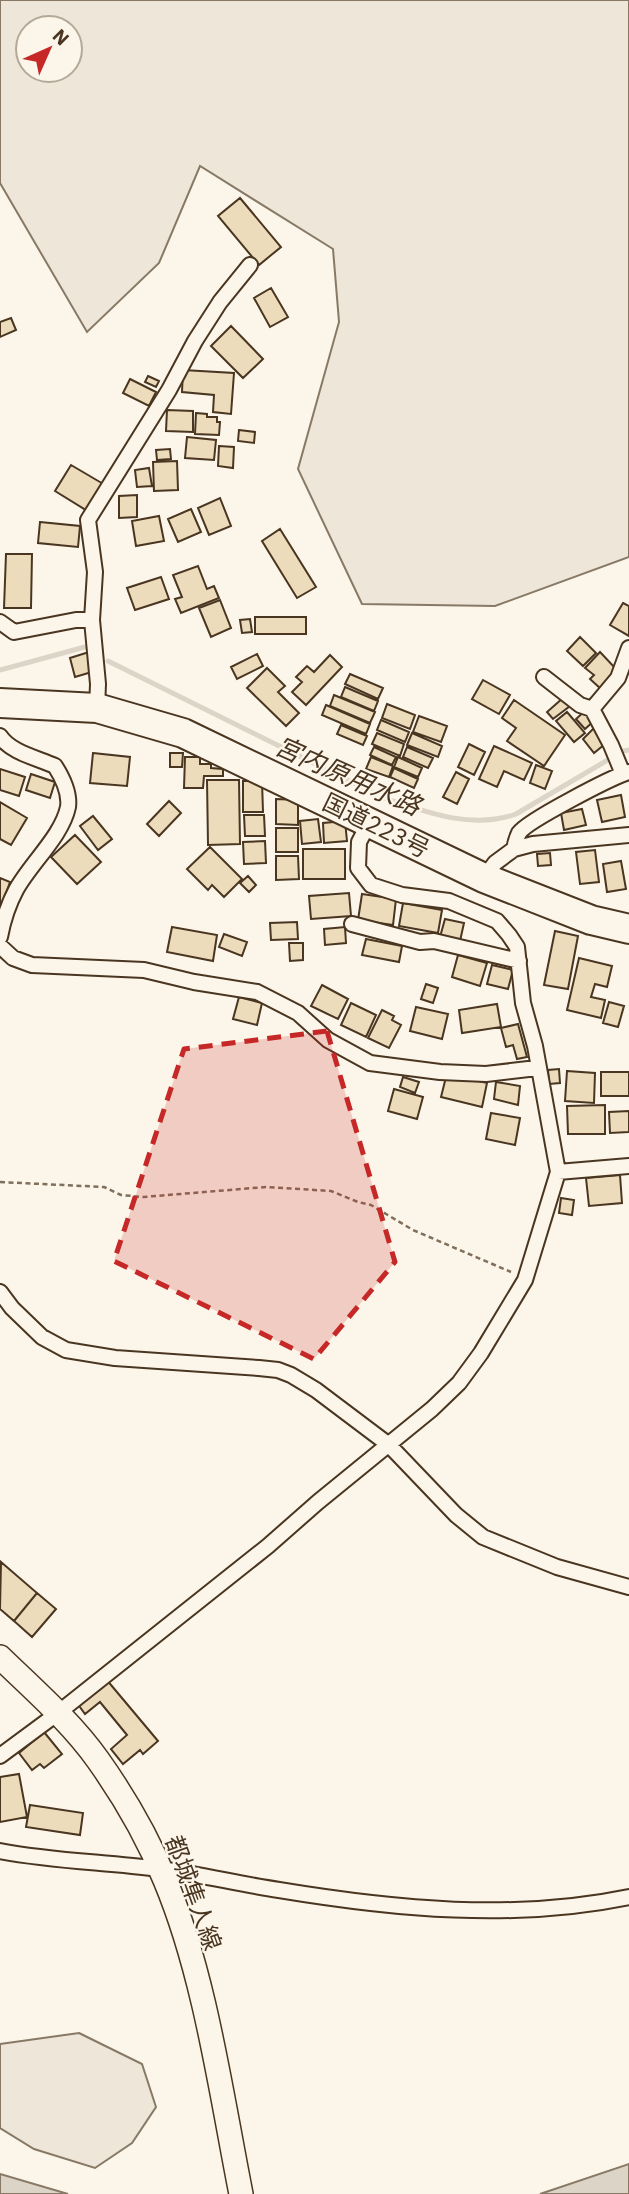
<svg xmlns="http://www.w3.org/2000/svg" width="629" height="2194" font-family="'IBM Plex Sans','Noto Sans JP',sans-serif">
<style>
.green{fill:#ede6d9;stroke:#887966;stroke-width:2;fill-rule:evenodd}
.water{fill:#dcd4c6;stroke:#887966;stroke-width:2}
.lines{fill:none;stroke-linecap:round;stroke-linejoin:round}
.stream{stroke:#dcd4c6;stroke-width:5}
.building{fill:#ecdcbc;stroke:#4a3520;stroke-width:2}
.street-casing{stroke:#4a3520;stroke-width:18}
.primary-casing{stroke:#4a3520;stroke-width:26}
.highway-casing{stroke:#4a3520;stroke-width:32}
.path{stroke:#7f6f5c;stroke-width:2.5;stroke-dasharray:5 3.5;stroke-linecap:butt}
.street{stroke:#fbf6e9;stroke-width:14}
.primary{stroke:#fbf6e9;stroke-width:23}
.highway{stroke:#fbf6e9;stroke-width:28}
.marked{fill:#c62828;fill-opacity:0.2;stroke:#c62828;stroke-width:5;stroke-dasharray:14 9;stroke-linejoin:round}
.labels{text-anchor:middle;stroke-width:5;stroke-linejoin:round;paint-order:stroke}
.street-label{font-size:24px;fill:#4a3520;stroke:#fbf6e9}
.water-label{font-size:26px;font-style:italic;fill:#4a3520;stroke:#fbf6e9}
</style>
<rect width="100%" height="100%" fill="#fbf6e9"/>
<path class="green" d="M0,0H629V557L495,606L362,604L298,469L339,322L333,249L200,166L159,263L87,332L0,183ZM70,28V70H28V28Z
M79,2033L142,2064L156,2107L132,2143L95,2168L34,2149L0,2128V2044Z"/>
<path class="water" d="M629,2164V2194H540Z
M0,2174L68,2194H0Z"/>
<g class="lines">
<path class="stream" d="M108,661L384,798C426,812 472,830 516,814L623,751L629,750
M0,670L85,647"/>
</g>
<path class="building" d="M240,198L281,247L259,265L218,216Z
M271,288L288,317L270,327L254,298Z
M11,318L16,330L0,337V322Z
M231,326L263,359L243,378L211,346Z
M183,370L234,373L231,414L213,412L214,395L182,392Z
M148,376L159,381L156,387L145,382Z
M130,379L156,392L149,406L123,393Z
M167,410L193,411V432L166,431Z
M196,413L207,414V417H217V422H220L219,435L195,434Z
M239,430L255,432L254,443L238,441Z
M187,437L216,440L214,460L185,458Z
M219,446L234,447L233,468L218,466Z
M170,449L171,459L157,460L156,450Z
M177,461L178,490L154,491L153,462Z
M71,465L105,485L89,512L55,491Z
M149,468L152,486L137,487L135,470Z
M137,495V517L119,518V496Z
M220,498L231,526L209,535L198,508Z
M191,509L201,532L178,542L168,519Z
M159,516L164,541L136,546L132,521Z
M40,522L80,526L78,547L38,543Z
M280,529L316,587L297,598L262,541Z
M6,554H32L31,608H4Z
M198,566L207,589L214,586L219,598L181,613L175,599L182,597L173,575Z
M161,577L169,599L135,610L127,588Z
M220,600L231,628L211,637L199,608Z
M623,603L629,606V636L610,625Z
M255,617H306V634H255Z
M250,619L252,632L242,633L240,620Z
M580,637L596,653L583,666L567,651Z
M89,652L95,671L75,677L70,658Z
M600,652L617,670L601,689L590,679L594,675L585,668Z
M257,654L263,666L237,679L231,667Z
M330,655L342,667L306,705L292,692L302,682L296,677L307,666L314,672Z
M267,668L285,686L278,692L299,713L286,726L247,688Z
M350,674L383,688L378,699L345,684Z
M483,680L510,695L499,714L472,699Z
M345,687L378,701L374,711L341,697Z
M334,695L375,712L370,723L330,706Z
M563,698L570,706L553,719L547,712Z
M514,700L565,735L544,766L507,741L516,728L502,718Z
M387,704L415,715L410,729L382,718Z
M326,705L370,724L366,734L322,715Z
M586,710L595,720L585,729L576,719Z
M567,712L585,733L574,742L556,721Z
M419,716L447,726L441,742L413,732Z
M381,720L409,732L405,742L377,730Z
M341,725L367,736L363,745L337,734Z
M597,725L605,744L594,753L583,739Z
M377,733L404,744L400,756L372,744Z
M412,733L442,746L438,757L407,745Z
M469,744L485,752L474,775L458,767Z
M494,746L532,763L524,780L504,771L497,787L479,779Z
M374,747L396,757L392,765L370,755Z
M407,747L433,758L428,768L403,757Z
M93,753L130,757L127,786L90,783Z
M170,753H183L182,767H170Z
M185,757H200V764H211V768L223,769V776H204L203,788H184Z
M371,757L393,766L389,777L366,769Z
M398,757L422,768L418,777L394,767Z
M536,765L552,771L545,789L530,783Z
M394,768L418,779L414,788L390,777Z
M0,769L25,777L19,796L0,790Z
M456,772L469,779L457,804L443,797Z
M31,774L55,782L50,798L26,790Z
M207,780H239L240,844L208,845Z
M243,781H262L263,812H243Z
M621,795L625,817L602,822L597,800Z
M276,799L298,800V825L276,824Z
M169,801L181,813L159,836L147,824Z
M0,802L27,818L11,845L0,839Z
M582,809L586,825L564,830L561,813Z
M244,815H264L265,836H245Z
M93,816L112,839L98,850L80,826Z
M318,819L321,842L302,844L300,821Z
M345,821L347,841L324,843L323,823Z
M276,828H298V852H276Z
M75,835L101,862L77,884L51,857Z
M265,841L266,863L244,864L243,842Z
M210,847L242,879L224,897L212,885L208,890L187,869Z
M303,849H345V879H303Z
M595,850L599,882L580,884L576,852Z
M550,853L551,865L538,866L537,854Z
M276,856H298L299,879L276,880Z
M621,861L626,889L607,892L603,864Z
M248,876L256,885L249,892L240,883Z
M0,878L10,882L2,905L0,904Z
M349,893L351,916L311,919L309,896Z
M362,894L396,899L393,925L358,920Z
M403,903L442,910L438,933L399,926Z
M445,919L464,923L460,941L440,937Z
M297,922L298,939L271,940L270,923Z
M172,927L217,935L213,961L167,952Z
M345,927L346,943L325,945L324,929Z
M555,931L578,936L568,989L544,985Z
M224,934L247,942L242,956L219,947Z
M366,939L402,946L399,962L362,955Z
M289,943H303V960L290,961Z
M458,955L487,963L480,986L452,977Z
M579,958L612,966L607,987L595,984L591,997L605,1000L601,1018L567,1010Z
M492,965L513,970L508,989L487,984Z
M426,984L438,988L433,1003L421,999Z
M322,985L348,999L338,1019L311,1006Z
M239,997L262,1003L257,1025L233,1019Z
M609,1002L624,1006L618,1027L603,1023Z
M351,1003L376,1015L366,1037L341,1025Z
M497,1004L501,1027L462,1033L459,1010Z
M416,1007L448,1014L442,1039L410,1031Z
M382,1010L394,1016L392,1020L401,1025L389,1048L368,1038Z
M518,1024L527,1057L517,1059L513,1045L506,1047L501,1028Z
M559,1069L560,1083L549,1084L548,1070Z
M567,1071L595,1073L594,1103L565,1101Z
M601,1072H629V1096H601Z
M447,1073L487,1083L482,1107L441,1097Z
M403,1077L419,1082L415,1093L400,1087Z
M496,1082L520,1086L518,1105L494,1099Z
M394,1089L423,1097L417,1119L388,1111Z
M605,1105V1134H568L567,1106Z
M629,1111V1132L610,1133L609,1112Z
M491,1113L520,1118L515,1145L486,1139Z
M620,1175L622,1203L589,1206L586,1178Z
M561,1198L574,1200L572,1215L559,1213Z
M1,1562L37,1593L14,1621L0,1609Z
M37,1593L56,1609L32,1637L14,1621Z
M106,1679L158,1741L143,1754L140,1750L123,1764L111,1749L127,1735L100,1702L85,1714L77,1703Z
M44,1732L62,1754L44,1768L40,1764L32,1770L19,1753Z
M19,1774L27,1817L0,1822V1777Z
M30,1805L83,1813L80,1835L26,1827Z"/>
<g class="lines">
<g class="street-casing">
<path id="street" d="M0,622L14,632L76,620H92
M544,677L580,705L592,709
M97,708L98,684L92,620L95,572L88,520L169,390L195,341L220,302L250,265
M0,736C10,752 37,758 55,766C62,777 70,793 68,807C62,836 30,864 16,890C8,905 3,921 0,937
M623,774L611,745L592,709L618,678L629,648
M514,849C515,844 517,837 519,833C527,821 612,777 629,772
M484,878L495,863L514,849L533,844L629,835
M352,924L420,942L434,941L519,961
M0,946L13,958L32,965L144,970L194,982L257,992L298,1013L328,1040L370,1063L440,1072L486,1074L537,1068
M558,1172L629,1166
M0,1292L12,1308L42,1337L66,1350L115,1358L259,1368L278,1370L291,1375L316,1390L389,1445L456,1515L483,1537L557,1567L629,1587
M0,1756L58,1713L268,1546L318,1502L432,1409L459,1383L481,1353L525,1280L558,1172L535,1046L523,1003L517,947L509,935L497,921L449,901L402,895L371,885L358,868L359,842L369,823
M0,1851C52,1861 106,1862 159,1869C199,1874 239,1884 279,1890C394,1909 514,1921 629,1897"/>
</g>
<g class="primary-casing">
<path id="primary" d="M0,1657C34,1690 71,1722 98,1760C125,1798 148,1838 165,1880C205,1975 221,2093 241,2194"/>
</g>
<g class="highway-casing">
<path id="highway" d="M0,703L97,708L183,733L484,878L591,920L629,929"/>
</g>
<path class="path" d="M0,1182L104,1187L121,1195L143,1197L266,1187L331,1191L358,1202L371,1205L413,1230L511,1272"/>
<use href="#street" class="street"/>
<use href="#primary" class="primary"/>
<use href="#highway" class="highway"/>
</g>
<path class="marked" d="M327,1031L395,1262L314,1359L114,1261L184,1049Z"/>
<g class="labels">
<g class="street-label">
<text transform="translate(376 826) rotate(26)" y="8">国道223号</text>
<text transform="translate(193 1893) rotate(70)" y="8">都城隼人線</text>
</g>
<g class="water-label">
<text transform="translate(348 776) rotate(24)" y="9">宮内原用水路</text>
</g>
</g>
<g transform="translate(49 49) rotate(45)"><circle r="33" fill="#fbf6e9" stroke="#b4a999" stroke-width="2"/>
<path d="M0-5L12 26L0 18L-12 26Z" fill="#c62828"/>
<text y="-10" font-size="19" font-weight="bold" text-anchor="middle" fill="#4a3520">N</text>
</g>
</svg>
